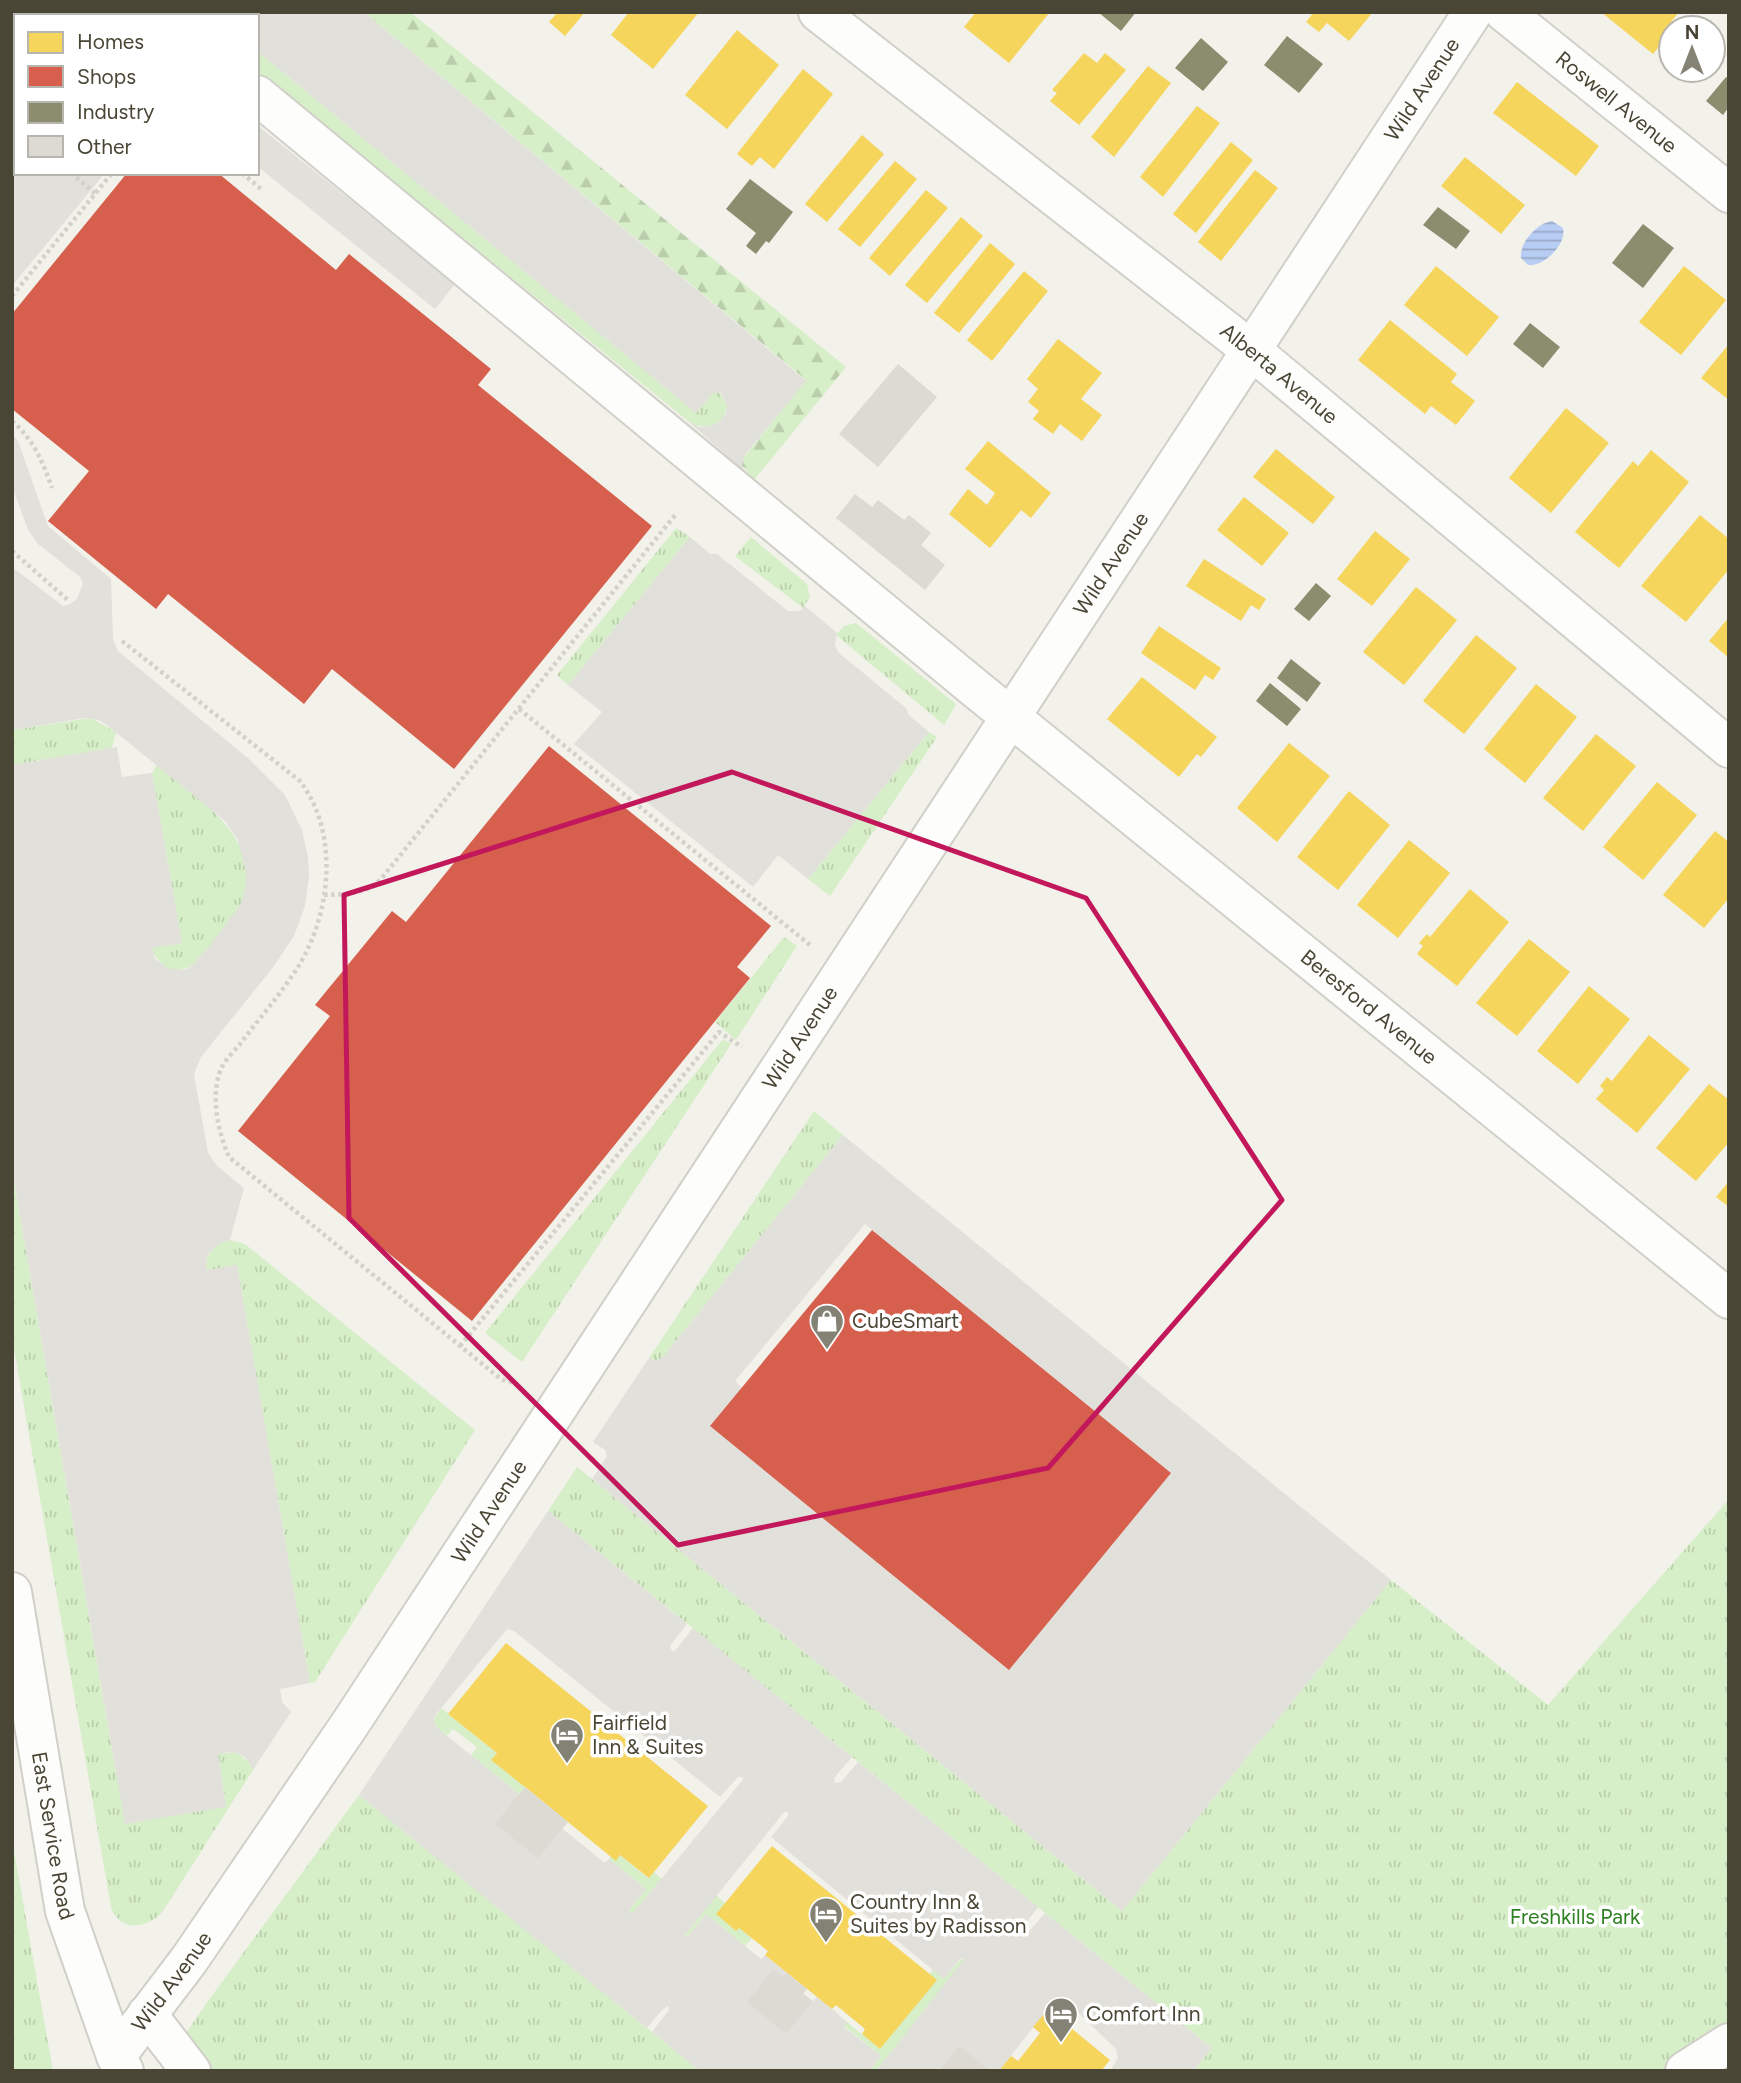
<svg xmlns="http://www.w3.org/2000/svg" width="1741" height="2083" font-family="Figtree,sans-serif">
<style>
.grass{fill:url(#grass-tufts)}
.forest{fill:url(#forest-firs)}
.garden{fill:#d7efc8}
.parking{fill:#e1e0da;fill-rule:evenodd}
.water{fill:url(#water-rules)}
.homes{fill:#f6d55c}
.shops{fill:#d6604d}
.industry{fill:#8c8c6e}
.building{fill:#dcdad3}
.lines{fill:none;stroke-linecap:round;stroke-linejoin:round}
.minor-casing{stroke:#d0cfc8;stroke-width:42}
.path{stroke:#d2d1ca;stroke-width:4.5;stroke-dasharray:3.5 3.5;stroke-linecap:butt}
.minor{stroke:#fdfdfc;stroke-width:38}
.marked{fill:none;stroke:#c2185b;stroke-width:5;stroke-linejoin:round}
.labels{text-anchor:middle;stroke-width:7;stroke-linejoin:round;paint-order:stroke}
.street-label{font-size:21px;fill:#494635;stroke:#fff}
.poi-label{font-size:21px;fill:#494635;stroke:#fff;text-anchor:start}
.park-label{font-size:21px;fill:#308123;stroke:#fff}
</style>
<defs>
<pattern id="grass-tufts" width="24" height="20" patternUnits="userSpaceOnUse" patternTransform="scale(1.75)"><rect width="24" height="20" fill="#d7efc8"/><path d="M3 7l-1-3M5 7V3M7 7l1-3M15 17l-1-3M17 17v-4M19 17l1-3" fill="none" stroke="#baceac"/></pattern>
<pattern id="forest-firs" width="22" height="20" patternUnits="userSpaceOnUse" patternTransform="scale(1.75)"><rect width="22" height="20" fill="#d7efc8"/><path d="M5 1l3.5 6h-7zM16 11l3.5 6h-7z" fill="#baceac"/></pattern>
<pattern id="water-rules" width="6" height="5" patternUnits="userSpaceOnUse" patternTransform="scale(1.75)"><rect width="6" height="5" fill="#b8cdf3"/><path d="M0 2.5h6" fill="none" stroke="#98a8c6"/></pattern>
</defs>
<rect width="100%" height="100%" fill="#f2f1ea"/>
<path class="grass" d="M257,51L695,412L713,393H720L727,406C724,427 704,432 688,421L257,71Z
M676,528L690,537L568,685L557,675Z
M751,537L807,584L810,597L803,608L735,556Z
M856,623L956,704L944,725L836,635L844,626Z
M91,718L116,732L112,748L12,765V730Z
M929,732L937,737L830,896L808,879Z
M157,765C199,800 269,840 240,906C230,928 208,947 193,965C175,977 158,966 151,948L182,943L152,773Z
M784,937L797,946L736,1040L715,1022Z
M723,1039L731,1044L522,1362L485,1333Z
M814,1111L843,1135L662,1358L656,1361L649,1358Z
M12,1170L116,1773L226,1807L218,1755C234,1748 246,1755 253,1770L163,1911C148,1929 120,1933 111,1907L12,1337Z
M230,1240L245,1244L475,1430L315,1682L310,1683L237,1266L206,1270C205,1254 215,1243 230,1240Z
M577,1467L1122,1911L1391,1580L1548,1705L1729,1499V2071H1193L1212,2048L548,1511Z
M359,1795L700,2071H168L164,2065L208,2001Z
M12,1840L53,2071H12Z"/>
<path class="forest" d="M364,12H410L846,367L754,480L742,466V460L806,380Z"/>
<path class="garden" d="M441,1708L497,1753L492,1760L525,1787L519,1794L471,1755L477,1747L453,1729L446,1736L436,1727L434,1720Z
M620,1855L648,1878L654,1872L662,1879L633,1913H630L629,1910L646,1889L609,1859L611,1856L616,1860Z
M716,1895L725,1903L736,1931L739,1928L752,1938L745,1946L706,1914L688,1936H684Z
M963,1957L964,1961L876,2071H869L881,2056L844,2026L847,2022L880,2049L933,1969L944,1978Z"/>
<path class="parking" d="M12,12H39L43,16H16V173H105L12,286Z
M209,12H364L806,381L745,455L742,466L744,471L688,421L699,427L712,426L719,422L726,413L727,406L721,393H713L696,413L257,51V16H214Z
M257,125L455,284L435,309L257,166Z
M12,434L18,441L48,526L111,579L113,639L118,651L250,760L285,795L302,830L308,858L309,876L305,906L294,936L274,966L201,1057L194,1074L208,1153L217,1166L244,1188L230,1240L222,1242L211,1251L207,1257L206,1270L237,1265L310,1683L280,1689L282,1702L291,1712L253,1770L246,1758L238,1753L226,1752L218,1755L226,1807L125,1824L12,1169V765L117,747L122,777L152,773L182,943L152,948L155,959L168,968L183,970L190,968L211,944L241,904L246,884V873L238,840L225,821L107,725L99,720L85,718L12,730V567L63,606L70,604L77,599L83,583L80,577L38,544L28,530L12,486Z
M690,537L710,554H717L788,611H800L805,606L837,633L835,645L838,652L907,709L908,714L929,732L808,879L778,855L753,887L574,744L602,712L568,685Z
M843,1135L1391,1580L1122,1911L592,1479L607,1456L605,1450L593,1442L649,1358L656,1361L662,1358ZM865,1224L1171,1473L742,1388L735,1381Z
M548,1511L687,1624L670,1646L672,1651H675L693,1628L852,1757L834,1778L835,1783L841,1782L858,1762L1038,1907L1021,1930L1022,1936L1026,1935L1045,1913L1212,2048L1193,2071H1110L1118,2058L1116,2049L1069,2004L1059,2001L1050,2006L999,2071L994,2068L991,2071H876L965,1958L960,1959L944,1979L807,1867L771,1837L788,1816L789,1813L785,1811L684,1936H688L706,1914L761,1959L765,1955L786,1972L783,1978L813,2001L817,1997L832,2009L847,2022L844,2027L881,2056L869,2071H700L652,2032L669,2010L668,2006L663,2009L647,2028L515,1922L359,1795ZM507,1629L514,1631L720,1797L738,1777H743L742,1781L633,1913H630L629,1910L646,1889L609,1859L605,1863L436,1727L434,1719L437,1713Z"/>
<path class="water" d="M1552,221L1563,228C1567,244 1544,267 1528,265L1521,258C1519,243 1537,223 1552,221Z"/>
<path class="homes" d="M558,12H585L565,36L549,22Z
M629,12H699L653,69L611,35Z
M976,12H1050L1009,63L964,27Z
M1314,12H1373L1349,41L1327,23L1319,32L1306,22Z
M1601,12H1679L1667,27L1671,32L1653,54Z
M737,30L779,65L727,129L685,95Z
M1084,53L1097,63L1105,53L1126,70L1079,125L1050,101L1057,93L1052,90Z
M1148,66L1171,83L1114,157L1091,137Z
M803,69L833,94L774,169L760,157L752,166L737,154Z
M1517,82L1599,146L1576,176L1493,113Z
M1197,106L1220,123L1163,197L1140,177Z
M862,135L884,154L827,222L805,204Z
M1231,142L1253,160L1196,233L1173,214Z
M1465,157L1525,205L1501,234L1441,186Z
M895,161L917,179L860,247L838,229Z
M1255,170L1278,188L1221,261L1198,242Z
M926,190L948,208L890,276L869,258Z
M961,217L983,236L927,303L905,285Z
M990,243L1015,264L959,333L934,313Z
M1436,266L1499,317L1467,356L1404,305Z
M1684,266L1726,300L1681,355L1639,322Z
M1024,271L1048,291L992,361L967,340Z
M1390,320L1457,374L1451,382L1475,401L1456,425L1431,406L1425,414L1358,360Z
M1058,339L1102,373L1081,399L1102,415L1082,441L1060,424L1053,434L1033,419L1039,411L1028,402L1038,389L1027,379Z
M1729,344V400L1701,378Z
M1566,408L1609,443L1551,513L1509,478Z
M988,441L1051,493L1031,518L1021,510L990,548L949,514L968,489L987,505L995,493L965,469Z
M1276,449L1335,497L1313,524L1253,477Z
M1651,450L1689,482L1619,568L1575,532L1633,461L1638,466Z
M1244,497L1289,533L1262,566L1217,530Z
M1700,515L1729,539V569L1686,622L1641,586Z
M1375,531L1410,559L1372,606L1337,579Z
M1204,559L1266,599L1259,610L1251,605L1241,621L1186,586Z
M1416,587L1457,620L1404,685L1363,652Z
M1729,617V658L1709,641Z
M1159,626L1221,668L1213,680L1205,675L1195,690L1141,653Z
M1476,635L1517,668L1464,734L1423,701Z
M1142,677L1217,737L1201,757L1197,754L1179,777L1107,719Z
M1536,684L1577,717L1525,783L1484,749Z
M1596,734L1636,766L1583,831L1543,798Z
M1289,743L1330,776L1277,842L1237,808Z
M1657,782L1697,815L1643,880L1603,847Z
M1349,791L1390,825L1338,890L1297,857Z
M1715,831L1729,842V898L1704,928L1663,895Z
M1409,840L1450,873L1398,938L1357,905Z
M1470,889L1509,922L1457,986L1417,954L1423,946L1419,943L1427,934L1430,937Z
M1529,939L1570,972L1517,1036L1476,1003Z
M1589,986L1630,1019L1578,1084L1537,1051Z
M1649,1035L1690,1069L1637,1133L1596,1099L1604,1090L1600,1086L1607,1077L1612,1081Z
M1709,1084L1729,1100V1142L1696,1181L1656,1148Z
M1729,1181V1207L1716,1197Z
M506,1643L708,1806L649,1878L620,1855L616,1861L525,1787L491,1760L497,1753L448,1714Z
M772,1846L937,1980L880,2049L862,2034L865,2029L836,2005L832,2009L765,1955L768,1951L739,1928L736,1931L716,1914Z
M1048,2009L1110,2060L1101,2071H999L1011,2056L1018,2061L1040,2033L1033,2027Z"/>
<path class="shops" d="M127,173H218L336,270L349,254L491,369L478,385L652,526L454,769L332,669L304,704L168,594L156,609L48,521L89,471L12,409V314Z
M549,746L771,926L737,967L750,978L472,1321L238,1131L330,1016L315,1005L392,911L406,922Z
M872,1230L1171,1473L1009,1670L710,1426Z"/>
<path class="industry" d="M1098,12H1136L1121,31Z
M1287,36L1323,64L1299,93L1264,65Z
M1201,38L1228,62L1203,91L1175,68Z
M1726,77L1729,79V107L1723,115L1706,101Z
M750,179L793,212L769,243L766,241L756,254L746,246L756,233L726,209Z
M1438,207L1470,231L1456,249L1423,225Z
M1643,224L1674,248L1643,288L1612,263Z
M1530,323L1560,347L1543,368L1513,344Z
M1316,583L1331,596L1309,621L1294,609Z
M1291,659L1321,683L1307,702L1277,678Z
M1270,683L1301,709L1287,726L1256,701Z"/>
<path class="building" d="M898,364L937,397L878,467L839,434Z
M855,494L872,507L878,500L904,520L909,515L931,533L921,545L945,565L925,590L836,518Z
M525,1787L568,1822L538,1858L495,1824Z
M773,1970L783,1977L786,1972L807,1989L803,1994L813,2002L786,2034L747,2002Z
M959,2046L973,2057L990,2071H943L940,2069Z"/>
<g class="lines">
<g class="minor-casing">
<g id="minor">
<path d="M158,12L162,16"/>
<path id="s1" d="M818,12L1251,350L1729,748"/>
<path id="s2" d="M1504,12L1729,193"/>
<path id="s3" d="M257,95L976,689L1729,1299"/>
<path id="s4" d="M12,1592L65,1911L116,2056L124,2071"/>
<path d="M147,2014L191,2071"/>
<path id="s5" d="M116,2056L189,1960L350,1724L1473,12"/>
<path d="M1685,2071L1729,2043"/>
</g>
</g>
<path class="path" d="M71,173L96,194
M242,173L261,189
M12,296L112,173
M12,421C33,439 43,462 52,488
M12,551L69,601
M122,641L300,781C342,836 330,923 292,976C276,1000 257,1021 240,1044C234,1051 225,1060 221,1069C210,1095 218,1132 229,1157L497,1376L507,1382H515
M519,709L810,945
M324,895C346,894 365,895 381,879L676,514
M460,1346L719,1032L742,1047"/>
<use href="#minor" class="minor"/>
</g>
<path class="marked" d="M732,772L1086,898L1282,1200L1048,1468L678,1545L349,1218L344,895Z"/>
<defs>
<g id="shop-pin" transform="scale(1.75)"><path d="M0 17L-7.5 6A9.5 9.5 0 1 1 7.5 6Z" fill="#848274" stroke="#fff"/><path d="M-5-2.5h2.3a2.7 3.5 0 0 1 5.4 0H5L5.5 6h-11ZM-1.5-2.5h3a1.5 2.3 0 0 0-3 0Z" fill="#fff"/></g>
<g id="hotel-pin" transform="scale(1.75)"><path d="M0 17L-7.5 6A9.5 9.5 0 1 1 7.5 6Z" fill="#848274" stroke="#fff"/><path d="M-6-4.5h1.5V1H6V5H4.5V3h-9V5H-6ZM-4 0a1.8 1.8 0 1 1 3.6 0ZM.5 0V-2.5h3Q6-2.5 6 0Z" fill="#fff"/></g>
</defs>
<g fill-rule="evenodd">
<use href="#shop-pin" x="827" y="1321"/>
<use href="#hotel-pin" x="567" y="1735"/>
<use href="#hotel-pin" x="826" y="1914"/>
<use href="#hotel-pin" x="1061" y="2014"/>
</g>
<g class="labels">
<g class="street-label">
<text dy="7" stroke="none"><textPath href="#s5" startOffset="2361">Wild Avenue</textPath></text>
<text dy="7" stroke="none"><textPath href="#s2" startOffset="144">Roswell Avenue</textPath></text>
<text dy="7" stroke="none"><textPath href="#s1" startOffset="586">Alberta Avenue</textPath></text>
<text dy="7" stroke="none"><textPath href="#s5" startOffset="1794">Wild Avenue</textPath></text>
<text dy="7" stroke="none"><textPath href="#s3" startOffset="1438">Beresford Avenue</textPath></text>
<text dy="7" stroke="none"><textPath href="#s5" startOffset="1227">Wild Avenue</textPath></text>
<text dy="7" stroke="none"><textPath href="#s5" startOffset="660">Wild Avenue</textPath></text>
<text dy="7" stroke="none"><textPath href="#s4" startOffset="247">East Service Road</textPath></text>
<text dy="7" stroke="none"><textPath href="#s5" startOffset="93">Wild Avenue</textPath></text>
</g>
<g class="poi-label">
<text x="852" y="1328">CubeSmart</text>
<text x="592" y="1730">Fairfield<tspan x="592" dy="24">Inn &amp; Suites</tspan></text>
<text x="850" y="1909">Country Inn &amp;<tspan x="850" dy="24">Suites by Radisson</tspan></text>
<text x="1086" y="2021">Comfort Inn</text>
</g>
<g class="park-label">
<text x="1575" y="1924">Freshkills Park</text>
</g>
</g>
<rect width="1741" height="2083" fill="none" stroke="#494635" stroke-width="28"/>
<rect x="14" y="14" width="245" height="161" fill="#ffffff" stroke="#b6b5ae" stroke-width="2"/>
<rect x="28" y="32" width="35" height="21" fill="#f6d55c" stroke="#b6b5ae" stroke-width="2"/>
<text x="77" y="49" font-size="21" fill="#494635">Homes</text>
<rect x="28" y="66" width="35" height="21" fill="#d6604d" stroke="#b6b5ae" stroke-width="2"/>
<text x="77" y="84" font-size="21" fill="#494635">Shops</text>
<rect x="28" y="102" width="35" height="21" fill="#8c8c6e" stroke="#b6b5ae" stroke-width="2"/>
<text x="77" y="119" font-size="21" fill="#494635">Industry</text>
<rect x="28" y="136" width="35" height="21" fill="#dcdad3" stroke="#b6b5ae" stroke-width="2"/>
<text x="77" y="154" font-size="21" fill="#494635">Other</text>
<g transform="translate(1692 49)"><circle r="33" fill="#ffffff" stroke="#b6b5ae" stroke-width="2"/>
<path d="M0-5L12 26L0 18L-12 26Z" fill="#848274"/>
<text y="-10" font-size="19" font-weight="bold" text-anchor="middle" fill="#494635">N</text>
</g>
</svg>
